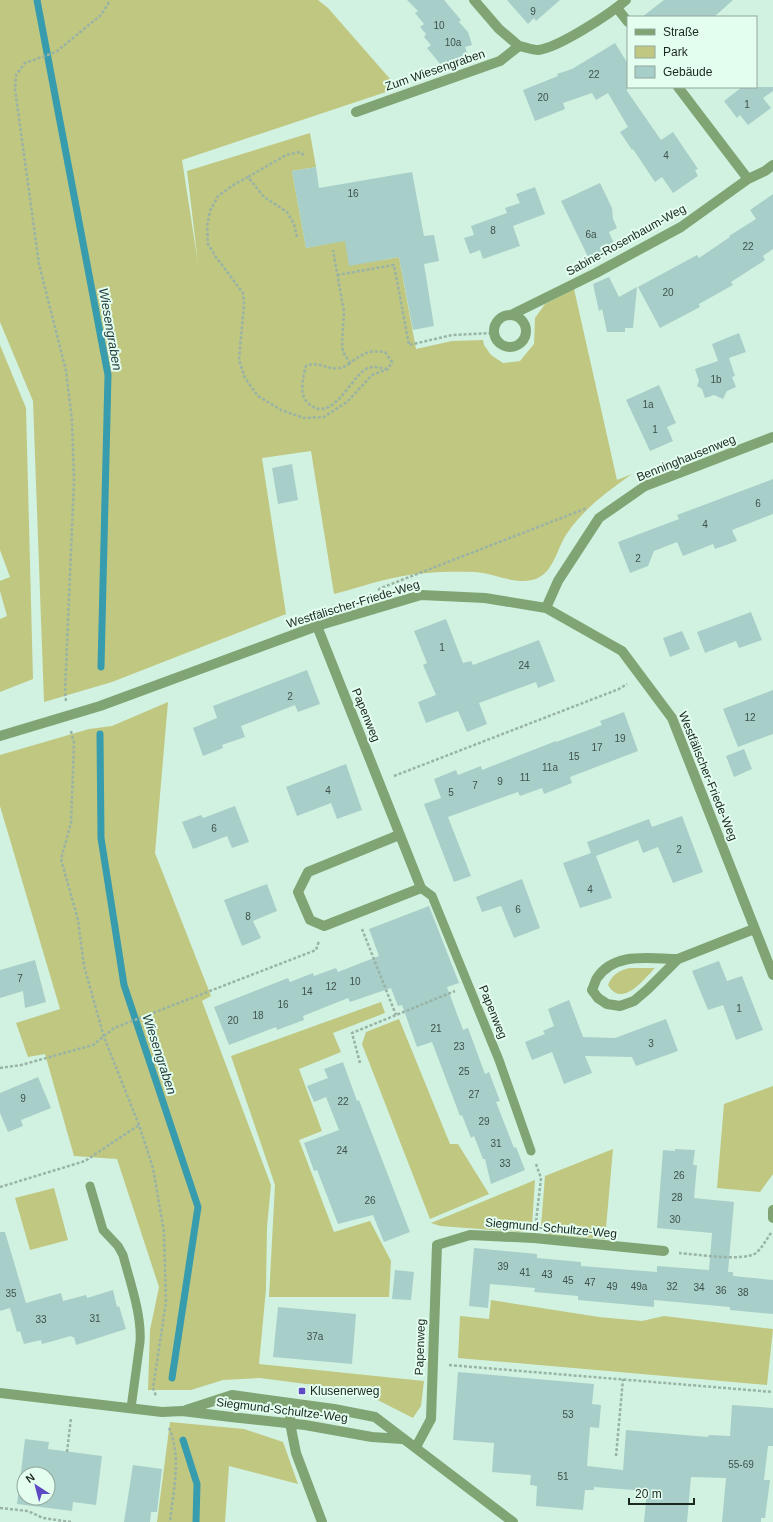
<svg xmlns="http://www.w3.org/2000/svg" width="773" height="1522" font-family="Helvetica,sans-serif">
<style>
.green{fill:#c0c781}
.lines{fill:none;stroke-linecap:round;stroke-linejoin:round}
.stream{stroke:#379cae;stroke-width:7}
.building{fill:#a7cec9;fill-rule:evenodd}
.path{stroke:#99b3a5;stroke-width:2.5;stroke-dasharray:3 2;stroke-linecap:butt}
.lane{stroke:#80a473;stroke-width:9}
.street{stroke:#80a473;stroke-width:10}
.poi-dot{fill:#5e4ac2;stroke:#e3fdef;stroke-width:1.5}
.labels{text-anchor:middle;stroke-width:4;stroke-linejoin:round;paint-order:stroke}
.number-label{font-size:10px;fill:#3e524b}
.street-label{font-size:12px;fill:#1b2821;stroke:#e3fdef}
.poi-label{font-size:12px;fill:#1b2821;stroke:#e3fdef;text-anchor:start}
.water-label{font-size:13px;font-style:italic;fill:#1f363a;stroke:#e3fdef}
</style>
<rect width="100%" height="100%" fill="#d1f2e0"/>
<path class="green" d="M0,0H318L328,8L398,88L182,160L198,263L187,171L310,133L316,167L292,171L306,248L345,240L383,260L399,257L416,349L452,341L483,340L484,345L491,355L503,363L520,361L534,344L535,318L545,304L574,289L617,480L632,474C607,492 583,509 566,535C557,549 554,570 538,578C517,587 495,573 475,572C448,571 419,572 393,578C373,582 354,589 334,594L311,451L262,458L286,614L112,682L44,702L33,401L0,322Z
M0,345L26,408L33,679L0,692V619L7,616L0,591V581L10,577L0,550Z
M168,702L155,853L211,996L202,1001L271,1185L267,1227L266,1289L259,1364L424,1381L421,1406L413,1418L360,1391L260,1378L223,1380L191,1390H148L150,1330L159,1287L117,1159L74,1156L45,1054L28,1057L16,1023L60,1009L0,806V755L89,729L112,726Z
M629,968H655C644,979 622,1009 608,985C612,975 618,971 629,968Z
M381,1002L385,1013L333,1033L341,1052L299,1069L322,1131L299,1140L334,1232L370,1221L391,1261L389,1297H269L275,1185L231,1056Z
M399,1019L450,1144H458L489,1194L430,1219L362,1044L366,1032Z
M773,1086V1174L760,1192L717,1188L724,1104Z
M613,1149L605,1239L549,1235L543,1232L541,1226L545,1176Z
M535,1180L532,1225L528,1231L521,1232L440,1226L431,1223Z
M54,1188L68,1240L30,1250L15,1198Z
M491,1300L599,1317L642,1321L664,1316L773,1329L767,1385L458,1358L460,1316L489,1319Z
M170,1422L244,1429L283,1442L298,1484L229,1466L225,1522H157Z"/>
<g class="lines">
<path class="stream" d="M37,0L108,375L101,667
M100,734L101,838L124,985L198,1207L172,1378
M183,1440L197,1484L196,1522"/>
</g>
<path class="building" d="M407,0H444L461,20L459,22L468,32L472,45L465,47L468,55L441,65L427,48L431,45L424,37L426,34L420,27L424,24L415,13L418,11Z
M507,0H560L536,21L534,18L528,24Z
M664,0H733L714,17H642Z
M615,43L628,64L627,91L661,140L673,132L698,169L695,170L698,176L673,193L662,177L655,182L633,149L632,150L620,132L628,127L608,93L596,100L592,93L563,103L565,109L535,121L523,90L558,76L557,74L572,69Z
M742,87H773V91L763,98L771,108L748,125L740,115L737,118L724,101Z
M316,167L319,188L412,172L424,236L434,235L439,261L424,264L434,326L413,330L399,257L349,266L345,241L306,248L292,171Z
M600,183L612,208L613,219L617,228L609,232L615,246L589,259L561,201Z
M535,187L545,214L513,226L520,246L483,259L480,250L470,254L464,238L474,235L471,226L507,213L505,208L520,203L516,194Z
M773,194V249L763,256L765,260L731,282L733,285L699,304L700,307L660,328L638,287L697,255L699,258L730,237L729,236L756,219L750,210Z
M609,277L619,297L637,287L633,328H625V332H607L602,309L599,311L593,284Z
M739,333L746,352L729,358L735,376L732,377L736,387L727,391L723,399L714,395L705,398L702,389L697,386L699,381L695,369L718,361L712,344Z
M659,385L676,423L667,427L673,441L650,451L626,400Z
M292,464L298,500L278,504L272,468Z
M773,479V514L732,530L737,541L715,549L713,544L683,556L677,542L654,551L648,566L630,573L618,542L679,519L677,515Z
M751,612L762,640L739,648L736,641L705,653L697,632Z
M446,619L463,663L471,661L473,665L539,640L555,681L538,688L536,682L479,703L487,724L467,732L458,711L426,723L418,702L436,695L423,665L427,663L414,631Z
M682,631L690,649L670,657L663,638Z
M307,670L320,704L298,712L295,705L241,726L245,737L222,745L223,748L203,756L193,728L217,718L213,706Z
M773,690V734L738,747L723,709Z
M624,712L638,751L570,777L572,783L544,794L542,788L520,796L518,792L448,817L471,876L454,882L424,804L441,798L434,779L456,770L458,775L481,766L482,770L556,741V742L602,725L600,721Z
M744,749L752,769L734,777L726,756Z
M346,764L362,810L337,819L331,803L297,816L286,787Z
M235,806L249,842L232,848L227,836L193,849L182,822L201,815L203,818Z
M682,816L703,872L673,883L658,847L643,853L638,840L596,856L612,898L580,908L563,863L591,853L587,842L649,819L652,827Z
M522,879L540,928L514,938L501,906L482,912L476,897Z
M267,884L277,911L253,921L261,938L242,946L224,900Z
M429,906L459,983L447,987L463,1030L468,1028L485,1074L489,1072L500,1101L496,1102L514,1148L516,1147L525,1170L491,1184L485,1159H483L474,1136L471,1138L462,1115L460,1116L432,1042L417,1047L402,1005L398,1006L391,988L350,1002L348,998L303,1016L304,1020L277,1030L276,1027L229,1045L214,1007L288,978L290,982L313,973L314,976L336,968L338,972L379,956L369,929Z
M35,960L46,1002L25,1008L23,991L0,998V970Z
M719,961L727,981L742,976L763,1030L736,1040L723,1005L708,1010L692,971Z
M569,1000L583,1037L615,1038L666,1019L678,1051L636,1066L632,1057L585,1056L592,1073L564,1084L552,1052L532,1060L525,1042L545,1034L543,1031L554,1026L548,1009Z
M343,1062L357,1101L359,1100L410,1232L384,1242L373,1215L338,1224L317,1170L314,1171L304,1143L339,1130L326,1097L314,1102L307,1086L328,1078L324,1069Z
M38,1077L51,1108L21,1120L23,1126L8,1132L0,1113V1093Z
M675,1149L695,1150L693,1165H697L694,1198L734,1202L728,1272H733V1276L773,1280V1314L730,1310V1307L654,1300V1307L578,1300V1296L534,1292L535,1288L490,1284L488,1308L469,1306L474,1248L537,1254V1258L581,1262V1266L657,1272V1266L709,1270L712,1233L657,1228L663,1150L675,1151Z
M0,1232H5L26,1303L61,1293L63,1301L86,1295L87,1298L113,1290L117,1307L119,1306L126,1329L76,1345L74,1337H72L71,1336L42,1344L41,1340L24,1344L20,1331L17,1332L10,1308L0,1311Z
M395,1270L414,1272L411,1300L392,1299Z
M278,1307L356,1314L352,1364L273,1357Z
M458,1372L594,1384L592,1404L601,1405L599,1428L590,1427L587,1466L623,1470L626,1430L708,1437L709,1435L730,1436L732,1405L773,1408V1446H768L764,1480H770L765,1518H761V1522H722L726,1478L691,1477L687,1522H644L647,1491L594,1487V1490H585L583,1510L536,1506L537,1486L530,1485L531,1475L492,1472L494,1443L453,1440Z
M25,1439L49,1442L48,1449L102,1456L96,1505L73,1502L72,1511L17,1504ZM24,1474H48V1498H24Z
M133,1465L162,1469L157,1512H151L150,1522H124Z"/>
<g class="lines">
<path class="path" d="M248,177L286,155L300,152L305,156
M297,237L294,224L287,212L264,197L248,177L235,184L218,196L210,211L207,226L208,244L216,257L243,293L244,304L239,360L245,378L258,396L281,410L304,418L324,417L347,402L372,375L388,369L392,362L385,352C368,350 364,353 350,363L343,352L342,343L344,312L333,250
M337,275L394,265L409,345L452,335L493,333
M350,363C332,377 324,359 306,366C303,376 299,394 307,402C331,427 350,378 366,369C373,365 379,368 387,369
M378,590L381,588L587,508
M66,701L65,692L74,480L72,421L66,371L39,264L15,89L16,75L25,63L56,52L101,15L108,4L109,0
M71,731L74,743L71,823L61,859L78,920L84,966L104,1037L139,1125L153,1168L164,1232L166,1302L153,1388L156,1396
M394,776L619,689L627,684
M362,929L396,1015
M360,1063L352,1033L455,991
M0,1068L21,1065L93,1045L114,1028L316,950L319,941
M536,1164L541,1178L536,1222
M0,1187L85,1161L139,1125
M679,1253C695,1254 743,1262 756,1253C762,1248 766,1240 771,1233
M449,1365L773,1392
M169,1428C182,1457 173,1492 170,1522
M67,1452L71,1418
M616,1456L623,1379
M0,1508L28,1511L43,1518L71,1522"/>
<path class="lane" d="M421,888L432,896L499,1060L531,1151
M90,1186L103,1230L118,1246L123,1255C130,1282 142,1315 140,1342L131,1408"/>
<path class="street" d="M474,0L499,29L519,46
M617,8L628,22
M678,87L748,179
M356,112L500,61L519,46C525,47 532,50 538,50C558,48 610,14 626,0
M494 331a16 16 0 1 1 32 0a16 16 0 1 1-32 0Z
M511,315L596,273L681,227L748,179L765,171L773,165
M546,608L558,581L599,518L645,486L773,437
M317,626L421,888L324,926L310,920L298,892L308,872L399,835
M0,736L100,706L317,626L421,595L485,598L546,608L622,651L672,718L773,975
M678,959C651,959 615,951 597,978C595,981 594,986 592,990L598,998L607,1004L620,1006L634,1001L648,989L678,959L754,929
M773,1210V1218
M0,1393L162,1412L182,1411L231,1417L305,1425L372,1437L402,1439
M291,1403L290,1423L296,1453L322,1522
M186,1410L232,1395L334,1409L375,1417L513,1522
M416,1447L431,1419L437,1245L470,1235L534,1238L664,1251"/>
</g>
<rect class="poi-dot" x="298" y="1387" width="8" height="8" rx="2"/>
<g class="labels">
<g class="number-label">
<text x="533" y="15">9</text>
<text x="439" y="29">10</text>
<text x="453" y="46">10a</text>
<text x="594" y="78">22</text>
<text x="543" y="101">20</text>
<text x="747" y="108">1</text>
<text x="666" y="159">4</text>
<text x="353" y="197">16</text>
<text x="493" y="234">8</text>
<text x="591" y="238">6a</text>
<text x="748" y="250">22</text>
<text x="668" y="296">20</text>
<text x="716" y="383">1b</text>
<text x="648" y="408">1a</text>
<text x="655" y="433">1</text>
<text x="758" y="507">6</text>
<text x="705" y="528">4</text>
<text x="638" y="562">2</text>
<text x="442" y="651">1</text>
<text x="524" y="669">24</text>
<text x="290" y="700">2</text>
<text x="750" y="721">12</text>
<text x="620" y="742">19</text>
<text x="597" y="751">17</text>
<text x="574" y="760">15</text>
<text x="550" y="771">11a</text>
<text x="525" y="781">11</text>
<text x="500" y="785">9</text>
<text x="475" y="789">7</text>
<text x="328" y="794">4</text>
<text x="451" y="796">5</text>
<text x="214" y="832">6</text>
<text x="679" y="853">2</text>
<text x="590" y="893">4</text>
<text x="518" y="913">6</text>
<text x="248" y="920">8</text>
<text x="20" y="982">7</text>
<text x="355" y="985">10</text>
<text x="331" y="990">12</text>
<text x="307" y="995">14</text>
<text x="283" y="1008">16</text>
<text x="739" y="1012">1</text>
<text x="258" y="1019">18</text>
<text x="233" y="1024">20</text>
<text x="436" y="1032">21</text>
<text x="651" y="1047">3</text>
<text x="459" y="1050">23</text>
<text x="464" y="1075">25</text>
<text x="474" y="1098">27</text>
<text x="23" y="1102">9</text>
<text x="343" y="1105">22</text>
<text x="484" y="1125">29</text>
<text x="496" y="1147">31</text>
<text x="342" y="1154">24</text>
<text x="505" y="1167">33</text>
<text x="679" y="1179">26</text>
<text x="677" y="1201">28</text>
<text x="370" y="1204">26</text>
<text x="675" y="1223">30</text>
<text x="503" y="1270">39</text>
<text x="525" y="1276">41</text>
<text x="547" y="1278">43</text>
<text x="568" y="1284">45</text>
<text x="590" y="1286">47</text>
<text x="612" y="1290">49</text>
<text x="639" y="1290">49a</text>
<text x="672" y="1290">32</text>
<text x="699" y="1291">34</text>
<text x="721" y="1294">36</text>
<text x="743" y="1296">38</text>
<text x="11" y="1297">35</text>
<text x="95" y="1322">31</text>
<text x="41" y="1323">33</text>
<text x="315" y="1340">37a</text>
<text x="568" y="1418">53</text>
<text x="741" y="1468">55-69</text>
<text x="563" y="1480">51</text>
</g>
<g class="street-label">
<text transform="translate(435 70) rotate(-19)" y="4">Zum Wiesengraben</text>
<text transform="translate(626 240) rotate(-29)" y="4">Sabine-Rosenbaum-Weg</text>
<text transform="translate(686 458) rotate(-22)" y="4">Benninghausenweg</text>
<text transform="translate(353 604) rotate(-17)" y="4">Westfälischer-Friede-Weg</text>
<text transform="translate(366 715) rotate(68)" y="4">Papenweg</text>
<text transform="translate(708 776) rotate(68)" y="4">Westfälischer-Friede-Weg</text>
<text transform="translate(493 1012) rotate(68)" y="4">Papenweg</text>
<text transform="translate(551 1228) rotate(5)" y="4">Siegmund-Schultze-Weg</text>
<text transform="translate(420 1347) rotate(-88)" y="4">Papenweg</text>
<text transform="translate(282 1410) rotate(7)" y="4">Siegmund-Schultze-Weg</text>
</g>
<g class="poi-label">
<text x="310" y="1395">Klusenerweg</text>
</g>
<g class="water-label">
<text transform="translate(111 329) rotate(80)" y="5">Wiesengraben</text>
<text transform="translate(160 1054) rotate(72)" y="5">Wiesengraben</text>
</g>
</g>
<rect x="627" y="16" width="130" height="72" fill="#e3fdef" stroke="#93a89d"/>
<rect x="635" y="29" width="20" height="6" fill="#80a473" stroke="#93a89d"/>
<text x="663" y="36" font-size="12" fill="#1b2821">Straße</text>
<rect x="635" y="46" width="20" height="12" fill="#c0c781" stroke="#93a89d"/>
<text x="663" y="56" font-size="12" fill="#1b2821">Park</text>
<rect x="635" y="66" width="20" height="12" fill="#a7cec9" stroke="#93a89d"/>
<text x="663" y="76" font-size="12" fill="#1b2821">Gebäude</text>
<g transform="translate(36 1486) rotate(324)"><circle r="19" fill="#e3fdef" stroke="#93a89d"/>
<path d="M0-3L7 15L0 10L-7 15Z" fill="#5e4ac2"/>
<text y="-6" font-size="11" font-weight="bold" text-anchor="middle" fill="#1b2821">N</text>
</g>
<path d="M629 1498v6h65v-6" fill="none" stroke="#1b2821" stroke-width="2"/>
<text x="635" y="1498" font-size="12" fill="#1b2821" stroke="#e3fdef" stroke-width="3" paint-order="stroke">20 m</text>
</svg>
